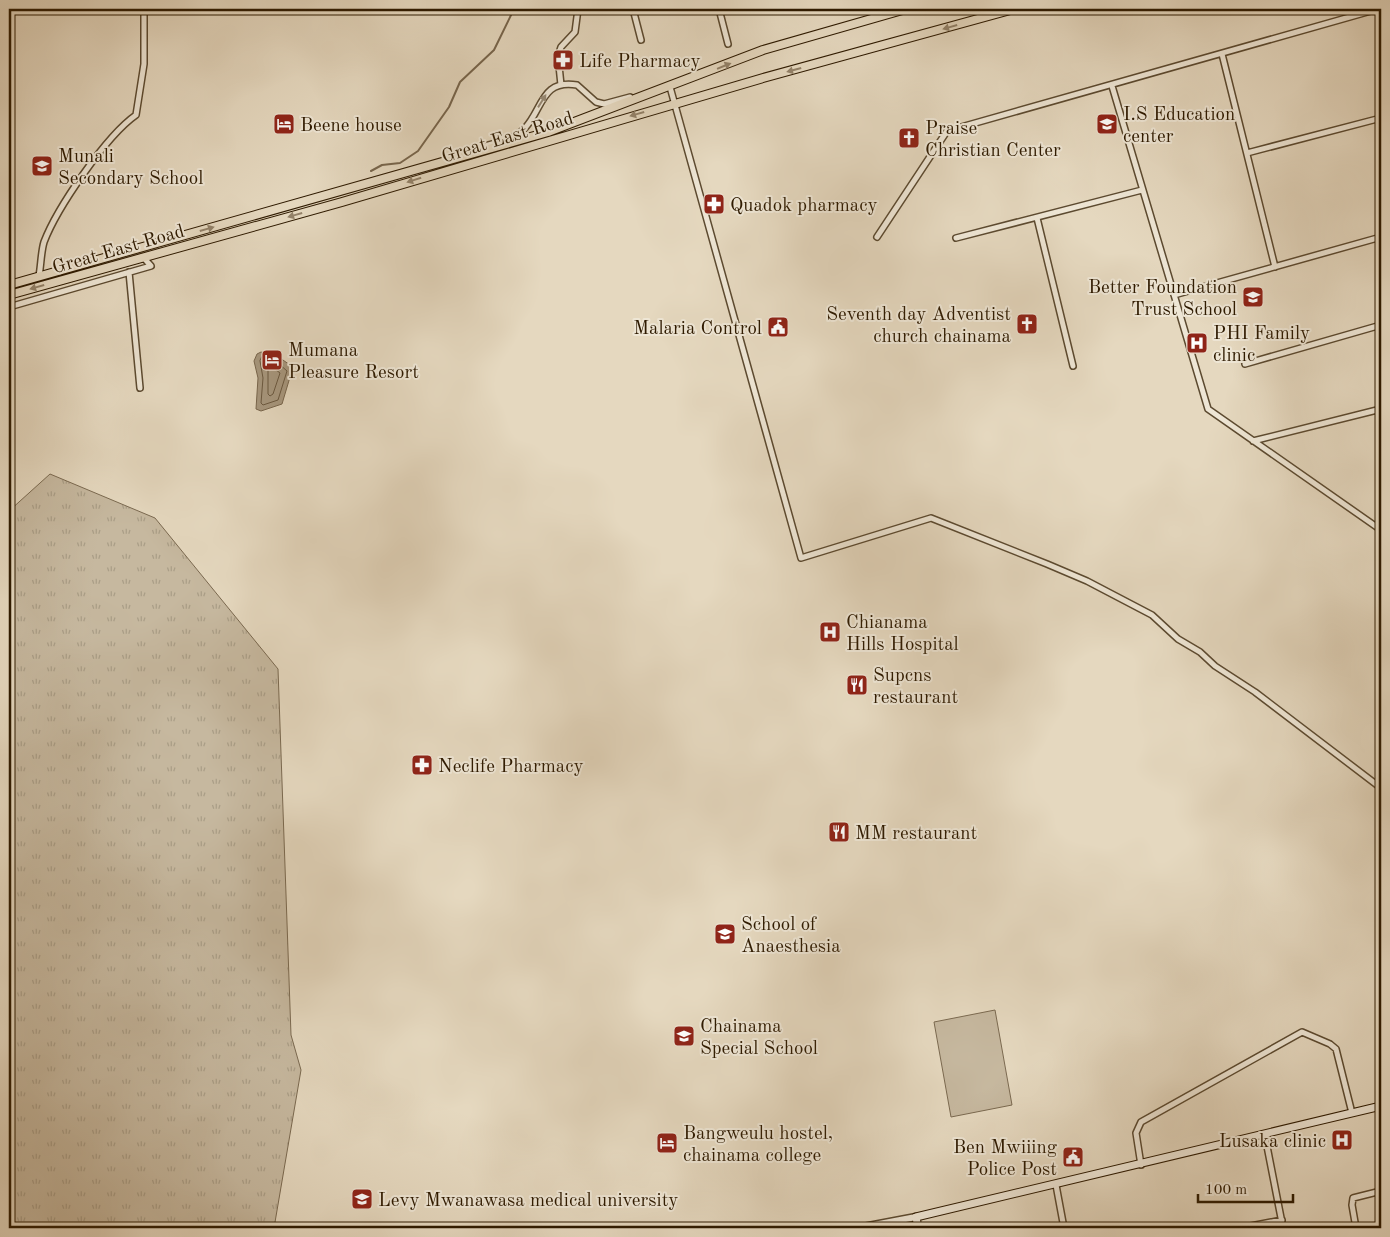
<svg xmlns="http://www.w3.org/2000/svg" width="1390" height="1237" font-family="'Old Standard TT',serif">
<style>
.grass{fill:url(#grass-tufts);stroke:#7a6950}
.garden{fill:#c6b89f;stroke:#7a6950}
.water{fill:#a7977e;stroke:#77654c}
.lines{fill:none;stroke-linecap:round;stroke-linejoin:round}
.shore{stroke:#6a583f;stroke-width:1}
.stream{stroke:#77654c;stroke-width:2}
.minor-casing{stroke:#5c4a30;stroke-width:8}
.tertiary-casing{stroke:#5c4a30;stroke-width:9}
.secondary-casing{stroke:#2e1a00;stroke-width:9}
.primary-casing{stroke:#2e1a00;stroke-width:10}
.minor{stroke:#eee6d5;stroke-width:5}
.tertiary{stroke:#eee6d5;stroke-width:6}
.secondary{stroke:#eee6d5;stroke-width:7}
.primary{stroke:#e5d8bf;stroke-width:8}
.oneway{fill:#938269}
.oneway2{fill:#988a75}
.labels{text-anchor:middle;stroke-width:4;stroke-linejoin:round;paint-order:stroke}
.poi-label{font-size:19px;fill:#2e1a00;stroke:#eee6d5;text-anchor:start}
.street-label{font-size:19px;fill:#2e1a00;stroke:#eee6d5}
</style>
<defs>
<pattern id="grass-tufts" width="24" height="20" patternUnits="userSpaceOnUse" patternTransform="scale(1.25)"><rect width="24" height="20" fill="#c6b89f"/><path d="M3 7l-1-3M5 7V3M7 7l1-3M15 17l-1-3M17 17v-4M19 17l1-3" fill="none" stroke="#aa9e87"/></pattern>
</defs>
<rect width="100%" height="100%" fill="#e5d8bf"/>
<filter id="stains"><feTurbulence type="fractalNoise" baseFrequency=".004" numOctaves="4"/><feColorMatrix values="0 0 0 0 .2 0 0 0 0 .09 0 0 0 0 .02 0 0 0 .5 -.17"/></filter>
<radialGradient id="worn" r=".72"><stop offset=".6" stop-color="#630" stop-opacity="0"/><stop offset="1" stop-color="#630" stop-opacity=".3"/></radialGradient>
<path class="grass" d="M50,474L155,518L278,669L291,1035L301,1070L274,1228H9V511Z"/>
<path class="garden" d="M995,1010L1012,1105L951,1117L934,1022Z"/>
<path class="water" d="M261,352L280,358L293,367L282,404L261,411L256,409L258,378L254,361L257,354Z"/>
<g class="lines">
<path class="shore" d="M262,357L277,362L287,371L278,400L263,405L261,403L263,378L260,361Z
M271,366L280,373L273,394L270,396L268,394V369Z"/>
<path class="stream" d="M371,171L382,165L400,163L418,151L449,107L460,82L494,50L514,9"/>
<g class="minor-casing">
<path id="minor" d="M633,9L641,40
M719,9L728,44
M1222,54L1275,267
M561,85L558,56L561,47L575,32L578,9
M1112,86L1208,409L1381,530
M670,87L801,558L931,518L1047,564L1087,581L1152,615L1178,639L1200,652L1215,666L1255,692L1381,788
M1247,153L1381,118
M458,155C478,144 509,145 525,128C543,109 541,79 577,85L596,102L604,104L630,97
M1037,218L1073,366
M877,237L947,131L1378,9
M956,238L1142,190
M129,272L140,388
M39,276C41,265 41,252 44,242C57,208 106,136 136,115L144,64V9
M1174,295L1381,237
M9,307L151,266L143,257
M1245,364L1381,325
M1253,441L1381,409V410
M1265,1136L1283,1228
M1141,1165L1136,1133L1141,1122L1302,1032L1330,1044L1336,1049L1352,1113
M1056,1185L1064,1228
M1240,1228L1282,1220
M1356,1228L1352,1205L1353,1198L1381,1191"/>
</g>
<g class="tertiary-casing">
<path id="tertiary" d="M858,1228L916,1217"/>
</g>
<g class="secondary-casing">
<path id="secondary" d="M918,1228L916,1217L1381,1106"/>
</g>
<g class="primary-casing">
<path id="primary" d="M9,285L548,132L763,50L906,9
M9,295L342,202L763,78L1014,9"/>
</g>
<use href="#minor" class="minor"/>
<use href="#tertiary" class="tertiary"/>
<use href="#secondary" class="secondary"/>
<use href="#primary" class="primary"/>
</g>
<defs><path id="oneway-solid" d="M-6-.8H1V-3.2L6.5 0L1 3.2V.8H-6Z" transform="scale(1.25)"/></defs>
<g class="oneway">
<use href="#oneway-solid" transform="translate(950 27) rotate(164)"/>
<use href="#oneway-solid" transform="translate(724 66) rotate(-22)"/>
<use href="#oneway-solid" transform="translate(794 70) rotate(165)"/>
<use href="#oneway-solid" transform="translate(637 114) rotate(164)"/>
<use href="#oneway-solid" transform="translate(414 180) rotate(163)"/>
<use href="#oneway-solid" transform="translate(295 215) rotate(164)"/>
<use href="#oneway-solid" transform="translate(207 229) rotate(-16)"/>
<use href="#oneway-solid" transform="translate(37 287) rotate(164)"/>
</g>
<use class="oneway2" href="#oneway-solid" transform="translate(542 101) rotate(-58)"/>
<defs>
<g id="pharmacy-square" transform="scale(1.125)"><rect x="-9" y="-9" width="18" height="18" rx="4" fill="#8f2418" stroke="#eee6d5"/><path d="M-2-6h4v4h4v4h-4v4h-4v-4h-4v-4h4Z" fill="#fff"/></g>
<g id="hotel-square" transform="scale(1.125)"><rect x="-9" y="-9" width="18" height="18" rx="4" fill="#8f2418" stroke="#eee6d5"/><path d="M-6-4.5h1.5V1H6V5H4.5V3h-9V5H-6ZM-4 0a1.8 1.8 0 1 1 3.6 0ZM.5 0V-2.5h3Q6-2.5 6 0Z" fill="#fff"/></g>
<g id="school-square" transform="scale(1.125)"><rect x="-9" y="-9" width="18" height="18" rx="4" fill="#8f2418" stroke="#eee6d5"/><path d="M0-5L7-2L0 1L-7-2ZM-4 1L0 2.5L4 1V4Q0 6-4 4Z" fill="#fff"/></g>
<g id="church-square" transform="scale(1.125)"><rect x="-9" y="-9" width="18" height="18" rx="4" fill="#8f2418" stroke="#eee6d5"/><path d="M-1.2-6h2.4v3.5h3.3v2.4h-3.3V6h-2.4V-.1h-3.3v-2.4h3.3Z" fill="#fff"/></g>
<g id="civic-square" transform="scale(1.125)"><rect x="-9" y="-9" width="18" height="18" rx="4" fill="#8f2418" stroke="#eee6d5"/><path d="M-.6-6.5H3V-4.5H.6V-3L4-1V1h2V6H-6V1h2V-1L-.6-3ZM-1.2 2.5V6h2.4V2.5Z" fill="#fff"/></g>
<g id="hospital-square" transform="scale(1.125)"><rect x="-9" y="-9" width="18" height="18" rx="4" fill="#8f2418" stroke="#eee6d5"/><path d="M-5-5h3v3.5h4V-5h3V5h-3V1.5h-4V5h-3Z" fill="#fff"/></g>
<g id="restaurant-square" transform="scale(1.125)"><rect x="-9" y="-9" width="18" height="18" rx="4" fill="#8f2418" stroke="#eee6d5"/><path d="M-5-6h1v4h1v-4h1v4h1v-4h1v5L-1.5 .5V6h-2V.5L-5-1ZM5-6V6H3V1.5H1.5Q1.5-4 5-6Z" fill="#fff"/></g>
<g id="university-square" transform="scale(1.125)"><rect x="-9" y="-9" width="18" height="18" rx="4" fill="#8f2418" stroke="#eee6d5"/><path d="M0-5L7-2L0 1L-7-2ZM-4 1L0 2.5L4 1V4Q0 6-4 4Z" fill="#fff"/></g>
</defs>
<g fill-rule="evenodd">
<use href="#pharmacy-square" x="563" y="60"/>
<use href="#hotel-square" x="284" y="124"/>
<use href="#school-square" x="1107" y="124"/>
<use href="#church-square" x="909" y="138"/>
<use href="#school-square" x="42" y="166"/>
<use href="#pharmacy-square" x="714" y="204"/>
<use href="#school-square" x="1253" y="297"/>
<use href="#church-square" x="1027" y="324"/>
<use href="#civic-square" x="778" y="327"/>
<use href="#hospital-square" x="1197" y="343"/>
<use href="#hotel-square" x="272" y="360"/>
<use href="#hospital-square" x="830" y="632"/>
<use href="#restaurant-square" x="857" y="685"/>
<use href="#pharmacy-square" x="422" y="765"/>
<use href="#restaurant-square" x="839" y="832"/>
<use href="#university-square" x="725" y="934"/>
<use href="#school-square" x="684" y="1036"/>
<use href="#hospital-square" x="1342" y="1140"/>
<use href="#hotel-square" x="667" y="1143"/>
<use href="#civic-square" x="1073" y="1157"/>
<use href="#school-square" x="362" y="1199"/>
</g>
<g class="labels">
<g class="poi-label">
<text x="579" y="67">Life Pharmacy</text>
<text x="1123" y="120">I.S Education<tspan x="1123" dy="22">center</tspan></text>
<text x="300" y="131">Beene house</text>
<text x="925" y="134">Praise<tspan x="925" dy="22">Christian Center</tspan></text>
<text x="58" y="162">Munali<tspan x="58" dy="22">Secondary School</tspan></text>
<text x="730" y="211">Quadok pharmacy</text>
<text x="1237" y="293" text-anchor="end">Better Foundation<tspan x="1237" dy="22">Trust School</tspan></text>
<text x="1011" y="320" text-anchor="end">Seventh day Adventist<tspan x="1011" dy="22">church chainama</tspan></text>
<text x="762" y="334" text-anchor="end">Malaria Control</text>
<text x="1213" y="339">PHI Family<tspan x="1213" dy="22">clinic</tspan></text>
<text x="288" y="356">Mumana<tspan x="288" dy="22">Pleasure Resort</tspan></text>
<text x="846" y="628">Chianama<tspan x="846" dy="22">Hills Hospital</tspan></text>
<text x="873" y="681">Supcns<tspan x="873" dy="22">restaurant</tspan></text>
<text x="438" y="772">Neclife Pharmacy</text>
<text x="855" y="839">MM restaurant</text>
<text x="741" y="930">School of<tspan x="741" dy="22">Anaesthesia</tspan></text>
<text x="700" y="1032">Chainama<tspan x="700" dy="22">Special School</tspan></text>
<text x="683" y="1139">Bangweulu hostel,<tspan x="683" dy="22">chainama college</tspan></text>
<text x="1326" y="1147" text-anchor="end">Lusaka clinic</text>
<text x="1057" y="1153" text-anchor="end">Ben Mwiiing<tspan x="1057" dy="22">Police Post</tspan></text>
<text x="378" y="1206">Levy Mwanawasa medical university</text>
</g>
<g class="street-label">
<text transform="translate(507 136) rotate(-17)" y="7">Great East Road</text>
<text transform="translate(118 248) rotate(-16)" y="7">Great East Road</text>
</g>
</g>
<rect width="1390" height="1237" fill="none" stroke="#e5d8bf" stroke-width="30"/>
<rect x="10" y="10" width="1370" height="1217" fill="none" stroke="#2e1a00" stroke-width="2.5"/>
<rect x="15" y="15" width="1360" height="1207" fill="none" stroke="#2e1a00"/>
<path d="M1198 1194v8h95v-8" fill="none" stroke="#2e1a00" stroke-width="2.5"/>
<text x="1205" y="1194" font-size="15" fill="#2e1a00" stroke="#eee6d5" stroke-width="4" paint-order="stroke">100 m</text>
<rect width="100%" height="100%" filter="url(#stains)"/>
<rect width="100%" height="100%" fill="url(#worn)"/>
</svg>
